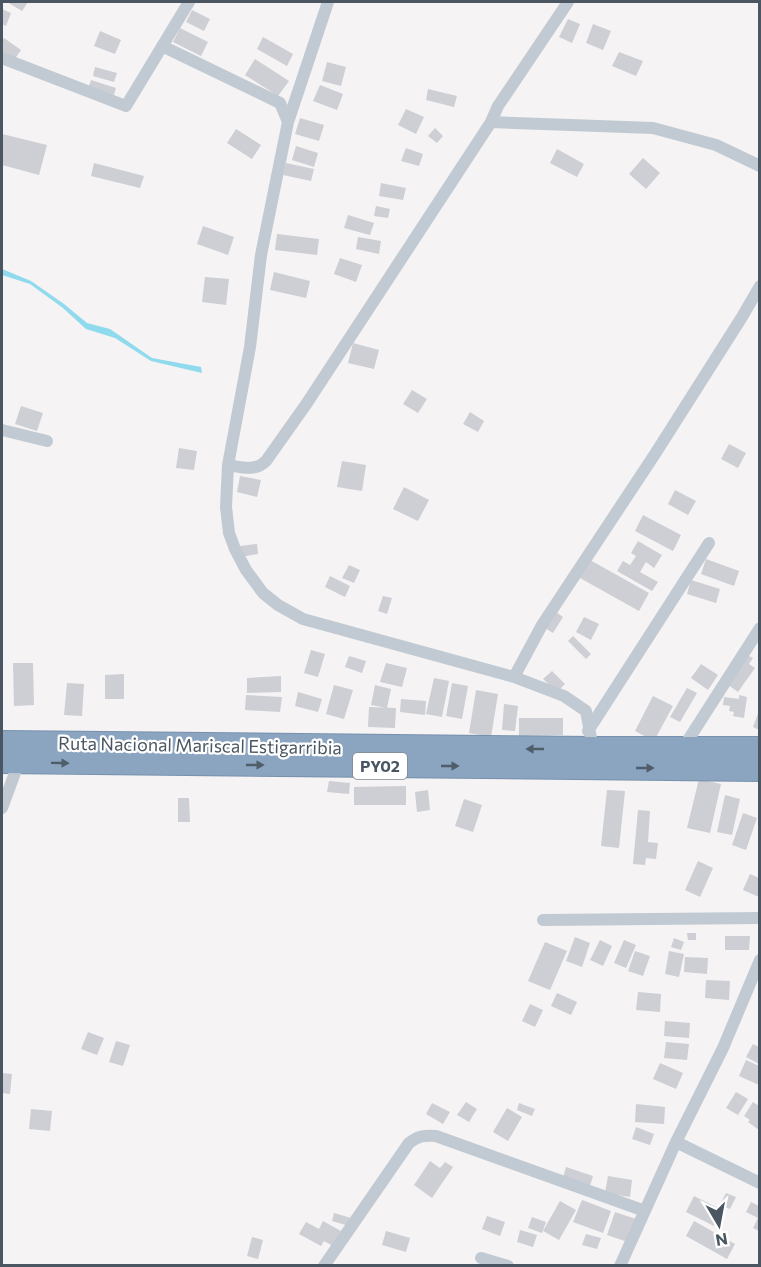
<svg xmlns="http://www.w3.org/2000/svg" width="761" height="1267" font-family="Commissioner,sans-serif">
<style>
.water{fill:#90daee}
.building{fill:#cdcfd5}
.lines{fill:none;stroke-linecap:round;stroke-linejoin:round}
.highway-casing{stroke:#7690ad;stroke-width:26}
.street{stroke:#c1cad2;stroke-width:12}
.highway{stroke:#8ba5c1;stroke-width:24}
.oneway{fill:#505e6b}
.labels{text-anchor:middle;stroke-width:4.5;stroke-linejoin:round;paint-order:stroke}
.shield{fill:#fff;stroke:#808990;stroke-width:1.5}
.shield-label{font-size:16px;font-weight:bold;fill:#4a5661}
.street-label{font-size:18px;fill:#4a5661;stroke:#fff}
</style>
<rect width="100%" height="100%" fill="#f5f3f3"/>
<path class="water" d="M2,269L31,281L64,304L87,323L110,329L152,358L201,367L202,373L151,361L115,338L86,329L63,308L30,284L2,275Z"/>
<path class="building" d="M7,2H28L22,11Z
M2,9L11,13L6,26L2,24Z
M192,10L210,19L204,31L186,22Z
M568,19L580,24L572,43L559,37Z
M593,24L611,31L603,50L586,43Z
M180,28L208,42L201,56L173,42Z
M100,31L121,40L115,54L94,46Z
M263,37L293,54L287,66L257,49Z
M4,38L21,50L14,60L2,51V41Z
M619,52L643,61L636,76L612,66Z
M255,59L289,81L278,96L245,75Z
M327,62L346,67L341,86L322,81Z
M95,67L117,73L114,82L93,76Z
M91,80L116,88L113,98L88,89Z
M320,85L343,94L337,110L313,101Z
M428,89L457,96L454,107L426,100Z
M406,109L424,117L416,134L398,125Z
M300,118L324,125L319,141L295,134Z
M435,128L443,136L437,143L428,136Z
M236,129L261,145L252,159L227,143Z
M2,134L47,145L39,175L2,165Z
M296,146L318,153L314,167L292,160Z
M406,148L423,154L419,166L401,161Z
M557,149L584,164L577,177L550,163Z
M643,158L660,173L646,189L629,174Z
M94,163L144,176L140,188L91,176Z
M286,163L314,169L311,181L283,175Z
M381,183L406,188L403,200L379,196Z
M376,206L390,209L388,218L374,216Z
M348,215L374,223L370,235L344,228Z
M203,226L234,237L228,255L197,244Z
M277,234L319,239L317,255L275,250Z
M358,237L381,241L379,254L356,249Z
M340,258L362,265L356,282L334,274Z
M274,272L310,281L306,298L270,290Z
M205,277L229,279L226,305L202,302Z
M353,343L379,350L374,369L348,363Z
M412,390L427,399L418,413L403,404Z
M21,406L43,413L37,431L15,424Z
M470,412L484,421L478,432L463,424Z
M729,444L746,453L738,468L721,459Z
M179,448L197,451L194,470L176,468Z
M342,461L366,465L362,491L337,487Z
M240,476L261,480L257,497L237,492Z
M404,487L429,500L418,521L393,509Z
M675,490L696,501L688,515L668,504Z
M643,515L681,535L673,551L635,531Z
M638,541L662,555L654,568L646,562L640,572L658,582L652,591L617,571L623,561L630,565L636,556L631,553Z
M257,544L258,554L241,557L240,546Z
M706,559L739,571L734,586L701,574Z
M590,560L649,593L639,611L580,578Z
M349,565L360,570L354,583L342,578Z
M330,576L350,586L345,597L325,587Z
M691,580L720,589L716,603L687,594Z
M383,596L392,598L387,614L378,611Z
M556,612L563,617L553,633L545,628Z
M584,617L599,624L591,640L576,632Z
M573,636L591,654L586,659L568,641Z
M311,650L325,654L318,677L304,673Z
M747,655L753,658L749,664L755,668L738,692L727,684Z
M349,656L366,661L362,673L345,667Z
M13,663H33L34,705L14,706Z
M386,663L407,668L402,687L380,682Z
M701,664L718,675L708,690L691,678Z
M552,671L565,684L557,692L543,679Z
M124,674V699H105V675Z
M281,676V692L247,693V678Z
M434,678L449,681L442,717L426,714Z
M67,683L84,684L82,716L64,715Z
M452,683L468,686L462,719L446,716Z
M334,685L353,690L344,719L326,714Z
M375,685L391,689L387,708L371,705Z
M687,688L697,693L680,722L670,717Z
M476,690L498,694L491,737L469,733Z
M298,692L322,699L318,712L295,706Z
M246,695L282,697L280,712L245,710Z
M739,695L747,697L744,718L733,716L734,712L729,711L730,706L723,705L724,697L739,699Z
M653,696L673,706L654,741L635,731Z
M401,699L426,701L425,715L400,712Z
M504,704L518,706L515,731L502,730Z
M369,707L396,708L395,728L368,727Z
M759,711V730L753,727Z
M519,718H563V735L519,736Z
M699,779L721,784L710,833L687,828Z
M329,781L350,783L349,794L327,792Z
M406,786V805H354V787Z
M428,790L430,810L417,812L415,792Z
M607,790L625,791L619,848L601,846Z
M725,795L740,799L732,835L717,832Z
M178,798H189L190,822H178Z
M464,799L482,805L473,832L455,826Z
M638,810L650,811L648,842L658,843L656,859L646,858L645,865L633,864Z
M743,813L757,818L746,850L732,845Z
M698,861L713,868L700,897L685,890Z
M750,874L759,878V897L743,890Z
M687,933H696V940H688Z
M725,936H750L749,950H725Z
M575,937L590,943L582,967L566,961Z
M674,938L684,942L681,950L671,947Z
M600,940L612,946L603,966L590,960Z
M624,940L636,945L626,968L614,963Z
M545,942L567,951L550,990L528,981Z
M635,951L650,956L643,976L628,971Z
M669,951L684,954L679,977L665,974Z
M685,957L708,958L707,974L684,972Z
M706,980L730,981L729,1000L705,998Z
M638,992L661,994L660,1012L636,1010Z
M557,993L577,1002L571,1015L551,1006Z
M530,1004L543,1010L535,1027L522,1021Z
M665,1021L690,1023L689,1038L664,1036Z
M88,1032L104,1038L97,1055L81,1049Z
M116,1041L130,1045L123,1066L109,1062Z
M666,1042L689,1044L687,1060L664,1058Z
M753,1044L759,1047V1064L746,1057Z
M746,1060L759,1066V1085L739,1076Z
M660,1063L683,1073L676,1089L653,1079Z
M2,1073L12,1074L10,1094L2,1093Z
M736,1092L748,1099L738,1115L726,1108Z
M466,1102L477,1109L469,1122L457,1115Z
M753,1102L759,1106V1130L748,1122L750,1120L744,1116Z
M432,1103L450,1112L443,1124L426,1114Z
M519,1103L535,1109L532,1116L517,1110Z
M636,1104L665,1107L664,1124L635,1122Z
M507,1108L522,1117L508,1141L493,1132Z
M31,1109L52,1111L50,1131L29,1129Z
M636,1127L654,1134L650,1145L632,1139Z
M430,1161L440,1168L445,1162L453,1167L432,1198L414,1185Z
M566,1167L593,1176L589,1189L562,1181Z
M608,1176L632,1180L630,1197L605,1193Z
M726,1193L736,1197L730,1209L720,1205Z
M694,1196L722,1210L714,1226L686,1212Z
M582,1200L611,1211L603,1233L573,1222Z
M560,1201L576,1210L559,1240L543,1231Z
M751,1202L759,1206V1231L753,1228L758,1218L746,1212Z
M615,1212L636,1219L628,1242L607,1235Z
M334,1213L351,1218L349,1226L332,1221Z
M487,1216L505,1222L500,1236L482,1229Z
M532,1217L546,1222L542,1233L528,1228Z
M323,1221L341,1231L333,1246L324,1241L321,1246L299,1234L306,1222L319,1229Z
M694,1221L735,1244L727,1259L686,1236Z
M520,1230L537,1235L533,1247L517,1242Z
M386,1231L410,1238L406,1252L382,1245Z
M586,1234L601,1238L597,1249L582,1245Z
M252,1237L263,1240L258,1259L247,1256Z"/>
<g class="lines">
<g class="highway-casing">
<path id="highway" d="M2,743L593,749H760
M2,761L760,769"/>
</g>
<path class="street" d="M328,2L288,122L261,255L250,347L228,465L226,507L229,533L235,549L246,570L263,593L278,605L303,619L514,677L564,696L586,711L593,749
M162,46L280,103L288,122
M2,58L126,106L189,2
M491,122L653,128L716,145L760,166
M2,430L47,441
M228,465C241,467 255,472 266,461L307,403L491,122L498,106L568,2
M514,677L542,625L655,454L742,317L760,286
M588,731L709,543
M683,748L760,628
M2,808L19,762
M543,920L760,918
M676,1142L760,1183
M481,1258L508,1266
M324,1266L409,1143C418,1136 424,1135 436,1136L645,1211
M620,1266L676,1142L723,1048L760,960"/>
<use href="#highway" class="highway"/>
</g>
<defs><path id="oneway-solid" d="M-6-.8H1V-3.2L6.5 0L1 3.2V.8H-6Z" transform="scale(1.5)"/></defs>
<g class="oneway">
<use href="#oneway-solid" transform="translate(535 749) rotate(-180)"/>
<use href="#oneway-solid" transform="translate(60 763) rotate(1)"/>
<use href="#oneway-solid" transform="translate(255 765)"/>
<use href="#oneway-solid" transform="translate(450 766)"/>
<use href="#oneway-solid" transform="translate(645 768)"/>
</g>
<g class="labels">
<rect class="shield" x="353" y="753" width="54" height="26" rx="4.5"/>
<g class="shield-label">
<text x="380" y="772">PY02</text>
</g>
<g class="street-label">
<text transform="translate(200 746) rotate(1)" y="6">Ruta Nacional Mariscal Estigarribia</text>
</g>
</g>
<rect width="761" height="1267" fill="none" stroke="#4a5661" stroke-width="6"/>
<g transform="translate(719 1225) rotate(170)" stroke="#ffffff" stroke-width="4.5" paint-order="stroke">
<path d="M0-4.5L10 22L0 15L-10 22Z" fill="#4a5661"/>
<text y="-9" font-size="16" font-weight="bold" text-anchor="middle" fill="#4a5661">N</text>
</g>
</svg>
